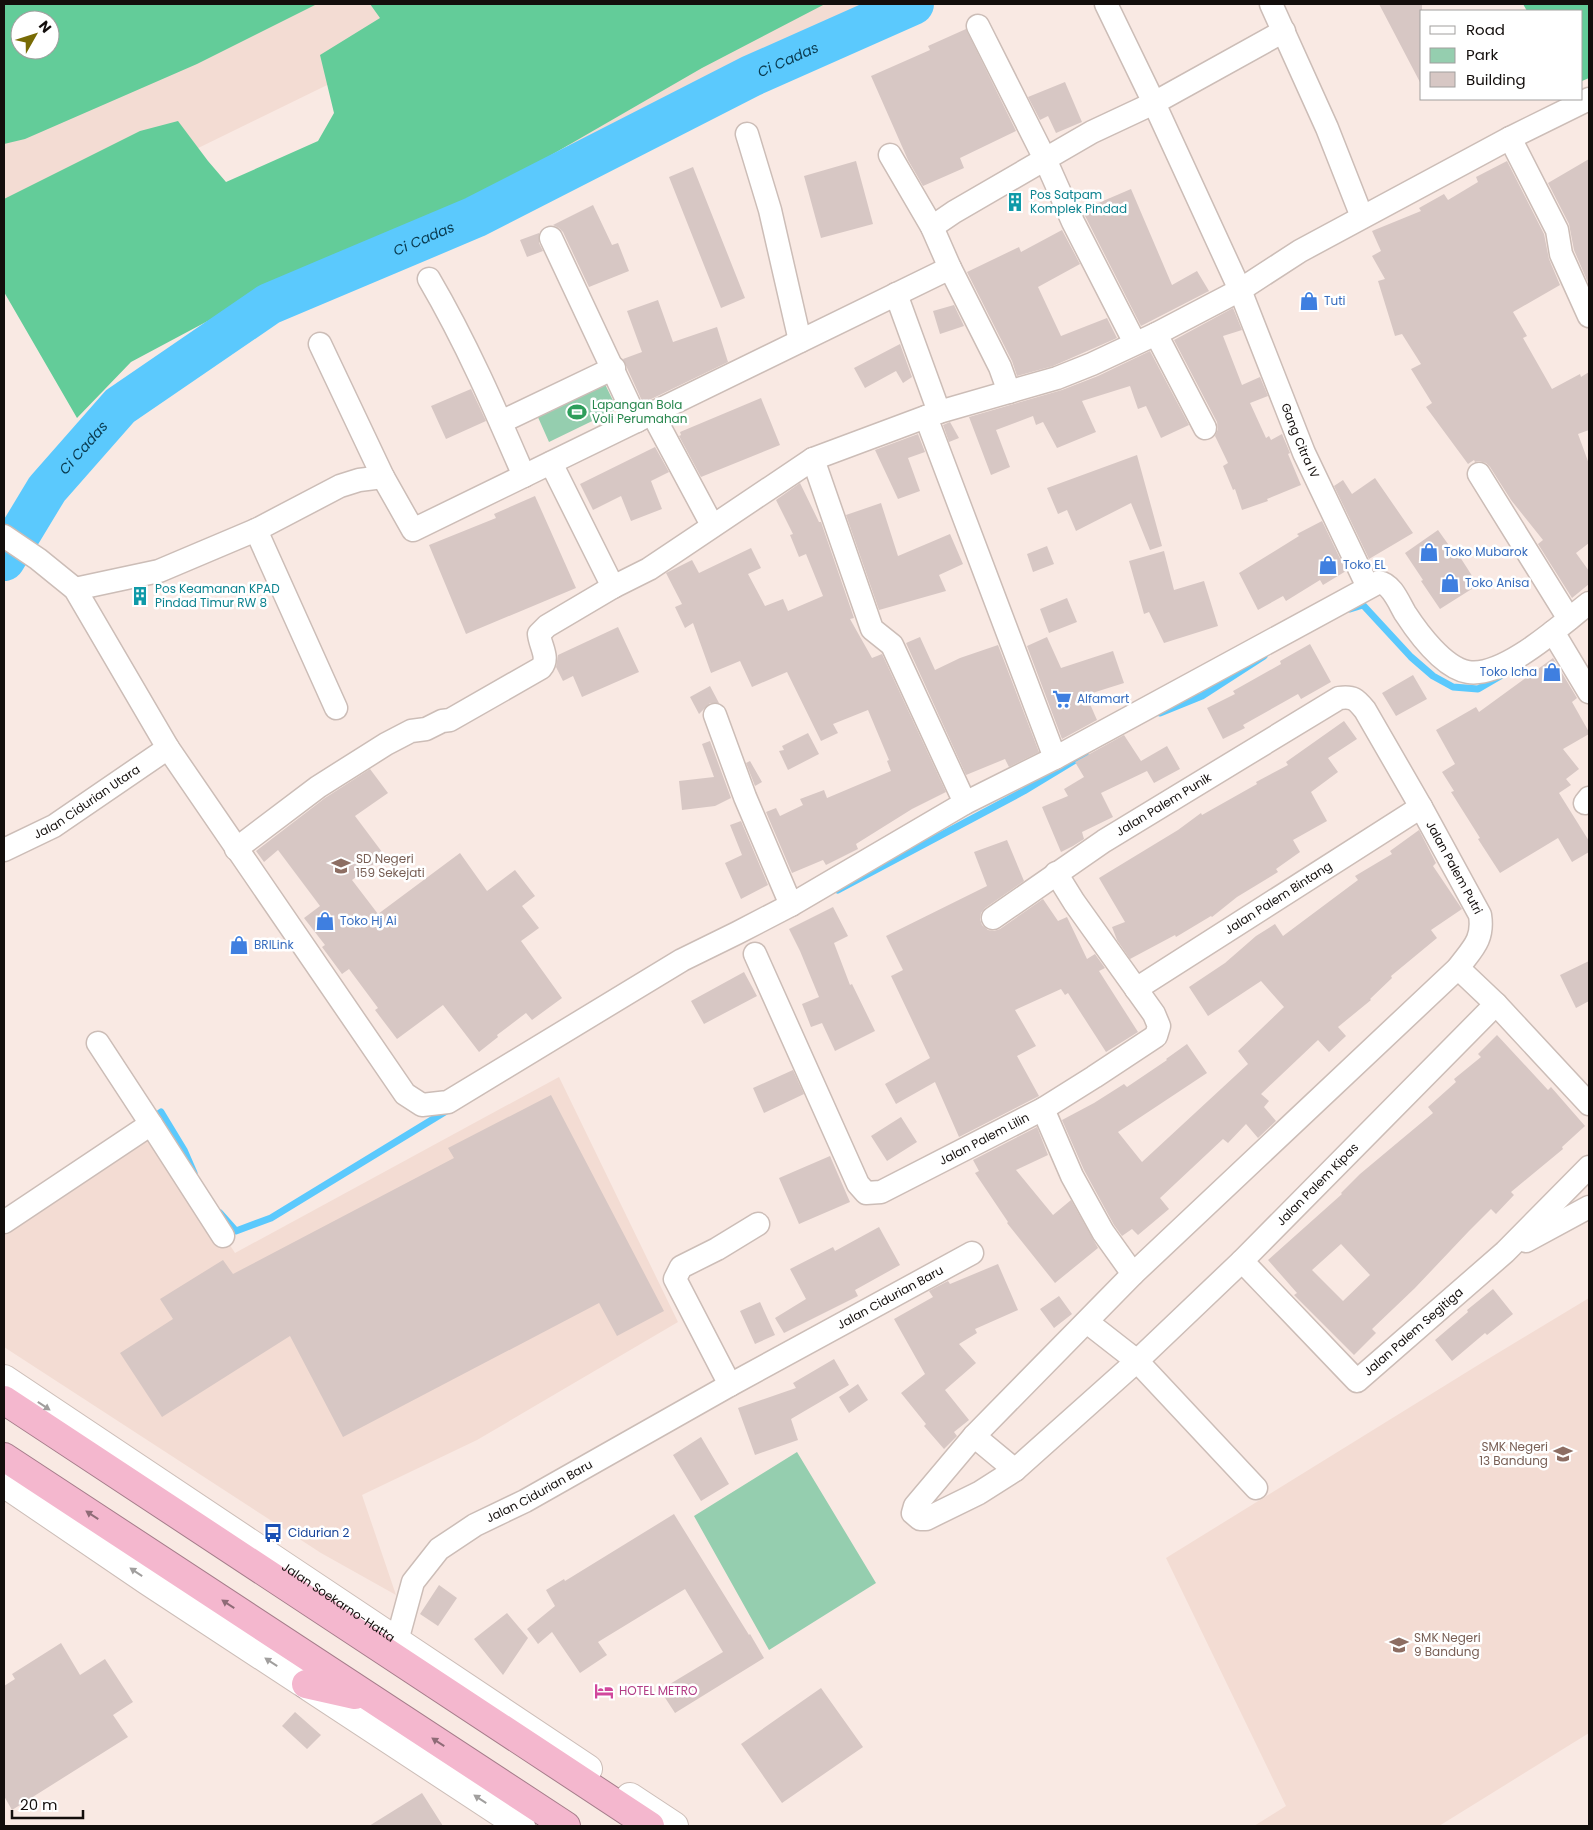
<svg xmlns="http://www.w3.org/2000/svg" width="1593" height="1830" font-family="Poppins,sans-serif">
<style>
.built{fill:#f3dcd3;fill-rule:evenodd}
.green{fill:#95ceaf}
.forest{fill:#63cc99;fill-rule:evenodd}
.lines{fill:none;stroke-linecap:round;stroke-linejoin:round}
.stream{stroke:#5bc9fd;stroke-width:7}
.river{stroke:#5bc9fd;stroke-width:42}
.building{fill:#d7c7c4;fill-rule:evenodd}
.street-casing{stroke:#ccbdb7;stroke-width:25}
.secondary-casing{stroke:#ccbdb7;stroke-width:30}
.highway-casing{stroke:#a57c8a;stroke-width:30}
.street{stroke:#fff;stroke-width:22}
.secondary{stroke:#fff;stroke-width:28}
.highway{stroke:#f4b7ce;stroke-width:28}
.oneway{fill:#a19f9e}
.oneway2{fill:#8f6b77}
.labels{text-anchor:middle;stroke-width:5;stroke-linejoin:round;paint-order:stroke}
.culture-label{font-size:12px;fill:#0d838f;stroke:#fff;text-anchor:start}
.shop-label{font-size:12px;fill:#366cbe;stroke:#fff;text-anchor:start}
.leisure-label{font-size:12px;fill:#27864d;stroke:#fff;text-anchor:start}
.street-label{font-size:12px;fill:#130e0c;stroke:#fff}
.education-label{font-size:12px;fill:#785e54;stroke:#fff;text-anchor:start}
.transit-label{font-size:12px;fill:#164399;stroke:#fff;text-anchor:start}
.hotel-label{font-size:12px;fill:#b23c85;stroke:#fff;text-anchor:start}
.water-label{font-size:14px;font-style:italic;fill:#093a4f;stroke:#fff}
</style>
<rect width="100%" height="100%" fill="#f9e9e3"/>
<path class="built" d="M4,4H493L4,243ZM20,20H50V50H20Z
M506,4H912L778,67L582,174Z
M559,1077L678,1322L477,1440L362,1495L396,1595L321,1553L4,1347V1222L153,1126L235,1253Z
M1589,1298V1733L1439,1826H1254L1286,1806L1166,1558L1483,1362Z"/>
<path class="green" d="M604,382L617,409L549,442L537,415Z
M797,1452L876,1583L769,1650L694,1516Z"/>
<path class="forest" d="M4,4H317L197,64L25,139L4,144ZM20,20H50V50H20Z
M370,4H825L702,68L527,169L392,236L266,290L131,362L77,418L4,292V199L140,131L178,121L208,161L226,182L318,141L334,113L320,55L380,18Z
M1523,4H1589V78L1582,81V11H1527Z"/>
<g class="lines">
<path class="stream" d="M1350,609L1363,605L1411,657L1433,676L1453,687L1478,689L1502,675
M1160,713L1202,696L1264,656
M838,890L1024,791L1085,754
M151,1119L161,1112L184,1150L194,1173
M220,1213L236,1231L271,1218L448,1110"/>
<path class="river" id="s1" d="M4,560L47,489L120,406L269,304L475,217L751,76L913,4"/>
</g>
<path class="building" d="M1379,4H1422V86Z
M966,29L1016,131L960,158L964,168L923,186L908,160L871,76L930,50L928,46Z
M1065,82L1082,122L1056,133L1048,116L1040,120L1028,97Z
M1589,159V285L1574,250L1569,224L1548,183Z
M856,161L873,224L821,238L804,176Z
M1507,161L1544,234L1549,259L1560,285L1513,312L1527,336L1523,338L1552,389L1580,374L1581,377L1589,372V430L1578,434L1589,464V543L1576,553L1589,571V584L1572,598L1538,544L1543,540L1511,500L1490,467L1486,463L1479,461L1475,462L1474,460L1468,464L1426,407L1432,403L1411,369L1421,364L1402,334L1395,336L1378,281L1385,279L1372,256L1381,251L1372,231L1421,211L1419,208L1444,194L1448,200L1478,182L1476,177Z
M693,167L745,298L721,308L669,177Z
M1131,189L1172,285L1197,271L1209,291L1141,326L1082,210Z
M593,205L612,245L618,243L629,271L589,287L563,232L559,228L553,225Z
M1062,230L1080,264L1038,287L1061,336L1107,318L1117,338L1053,366L1017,376L1012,361L967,272L1019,247L1021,252Z
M539,233V243L543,251L527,257L520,240Z
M658,300L673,342L717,327L728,362L643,403L623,359L642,352L627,311Z
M954,305L964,326L940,334L933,311Z
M1233,308L1242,330L1223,336L1242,385L1260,377L1268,396L1250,403L1266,438L1269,436L1271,440L1282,434L1290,453L1288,454L1301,485L1267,499L1268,501L1242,510L1235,489L1233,490L1223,466L1228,463L1215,436L1218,429L1217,422L1174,340Z
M900,344L912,377L903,383L896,371L865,388L854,368Z
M1150,351L1189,425L1161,438L1146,406L1138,409L1130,386L1082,401L1096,432L1057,448L1043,422L1036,425L1033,416L996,430L1010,467L991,475L969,417L1062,390L1098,376Z
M471,389L486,421L446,439L431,406Z
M761,398L780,445L701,477L679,436L681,435L680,432Z
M950,422L959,438L949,442L943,425Z
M918,434L925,452L908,458L920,491L898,499L875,450Z
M655,447L669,472L651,481L662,509L631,521L621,496L593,510L580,484Z
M1137,455L1162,546L1150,550L1131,503L1076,531L1067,510L1058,514L1047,488Z
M1375,478L1413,533L1369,559L1334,486L1343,480L1352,494Z
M800,483L819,522H821L854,618L850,619L872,658L882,654L946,792L912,809L856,844L858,849L826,865L823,860L792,873L766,812L776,808L780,816L803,805L800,799L824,790L827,798L891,771L887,761L889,760L868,710L833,724L838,733L821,741L787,672L752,687L740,661L711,673L693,623L685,628L675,607L682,604L666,573L692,560L699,573L751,548L761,568L748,574L765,606L783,599L788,611L823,596L806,554L799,557L790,535L793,534L776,500Z
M535,496L576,588L466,634L429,545L496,518L494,514Z
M881,503L898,556L950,534L963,564L939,575L946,591L879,610L846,515Z
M1322,521L1346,571L1323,585L1320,580L1286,601L1283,596L1258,610L1239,573L1299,536L1297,534Z
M1438,530L1458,558L1460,557L1478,585L1440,609L1421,581L1423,580L1405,553Z
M1047,546L1054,564L1033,572L1027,554Z
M1164,551L1174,590L1204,581L1218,626L1164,643L1149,612L1144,614L1129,561Z
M1067,598L1077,622L1049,633L1040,609Z
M618,627L639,672L582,697L573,676L563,681L556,667L558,655Z
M920,637L935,670L960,658L998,645L1039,752L1009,767L1005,759L966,775L906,643Z
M1047,637L1061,668L1113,651L1124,683L1086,695L1097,720L1062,739L1027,646Z
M1310,644L1331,682L1301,699L1298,694L1243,725L1245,728L1223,739L1207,708L1235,694L1233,691L1281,664L1280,661Z
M1553,658L1577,698L1572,702L1589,732V734L1563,749L1579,769L1566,779L1571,785L1559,793L1589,841V852L1572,862L1558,838L1500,873L1478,839L1480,838L1451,792L1454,791L1442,772L1455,764L1436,730L1476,707L1479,712Z
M1413,675L1427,699L1396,716L1382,693Z
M710,686L719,703H710L699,714L690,697Z
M1344,721L1357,739L1328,758L1338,772L1311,792L1327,821L1293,840L1300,852L1276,869L1278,872L1237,897L1212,917L1211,916L1176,937L1175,935L1130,959L1117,940L1112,927L1125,922L1099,878L1178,830L1201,813L1202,815L1257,784L1256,782L1288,765L1286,762Z
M808,733L819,754L788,770L779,751L784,750L782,746Z
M1124,735L1141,761L1167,746L1180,769L1154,783L1147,771L1101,793L1113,817L1082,832L1084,839L1073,846L1061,852L1042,807L1068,796L1064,789L1084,777L1075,762Z
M710,741L731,798L715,806L682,810L679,781L714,777L702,744Z
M750,761L762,782L755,786L746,763Z
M370,769L388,793L355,816L385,856L352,880L378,914L460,853L487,891L515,870L535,896L522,906L539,928L521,941L562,998L532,1020L526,1013L497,1035L498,1037L479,1052L443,1005L397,1039L375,1010L378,1008L349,969L342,974L322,947L325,945L304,918L320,906L278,850L264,862L256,851L325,798Z
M741,821L768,885L741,899L725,863L742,855L730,825Z
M1419,830L1436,863L1433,866L1462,909L1431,930L1437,938L1391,976L1392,978L1370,999L1371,1000L1338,1027L1346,1036L1329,1052L1318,1040L1261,1094L1269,1101L1264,1107L1276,1121L1258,1138L1246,1124L1228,1143L1223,1139L1160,1198L1169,1209L1138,1235L1132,1229L1122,1236L1114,1225L1084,1170L1062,1120L1094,1103L1124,1084L1127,1087L1167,1060L1166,1059L1187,1044L1207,1073L1118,1132L1142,1162L1248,1064L1238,1051L1284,1007L1261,981L1208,1016L1189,987L1225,963L1256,936L1275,924L1283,936L1358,880L1355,876L1392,854L1390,851Z
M1007,840L1024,881L985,908L981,913L980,919L982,925L988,930L994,931L1000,929L1043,899L1058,921L1067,917L1087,959L1095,954L1105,968L1099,971L1138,1032L1106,1052L1068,993L1065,995L1061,989L1015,1010L1036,1046L1017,1056L1039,1096L959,1137L935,1082L896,1104L885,1084L930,1058L891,976L903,970L886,936L987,886L974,852Z
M833,907L848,936L834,943L850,985L852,984L875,1031L835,1051L822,1023L811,1027L802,1004L819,997L800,951L789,929Z
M1589,961V1001L1576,1008L1560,975Z
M744,972L757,996L704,1024L691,1001Z
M1497,1035L1548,1090L1551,1087L1585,1126L1562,1147L1563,1149L1511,1192L1514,1195L1496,1214L1491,1209L1469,1231L1415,1288L1372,1329L1376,1333L1354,1355L1294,1295L1297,1293L1268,1260L1342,1194L1341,1193L1360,1174L1433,1113L1428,1107L1456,1082L1454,1079L1481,1057L1478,1054ZM1341,1244L1370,1275L1343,1301L1312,1270Z
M793,1070L804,1094L764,1113L753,1088Z
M551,1095L664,1311L617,1336L599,1303L343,1437L290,1336L162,1417L120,1353L173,1319L160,1299L223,1260L233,1274L454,1158L448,1148Z
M901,1117L917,1142L887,1161L871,1136Z
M1037,1127L1048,1155L1016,1170L1053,1215L1071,1200L1098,1248L1055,1283L1007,1223L1008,1222L975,1173L979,1171L973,1160Z
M830,1156L850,1202L799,1224L779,1178Z
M879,1227L900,1265L855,1290L858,1296L784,1333L775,1318L806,1299L790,1269L833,1247L835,1251Z
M998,1264L1018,1310L975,1329L977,1333L959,1344L976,1363L945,1390L969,1420L954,1432L957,1436L944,1449L924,1426L926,1424L901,1393L925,1374L894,1319L933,1297L929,1291L948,1281L950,1284Z
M1493,1289L1513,1314L1487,1335L1485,1333L1452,1361L1435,1340L1468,1312L1467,1310Z
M1059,1296L1072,1314L1054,1328L1040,1309Z
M760,1302L775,1335L755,1344L740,1311Z
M834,1359L849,1385L791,1419L798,1440L755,1455L738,1408L796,1388L793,1383Z
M858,1384L868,1400L849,1413L839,1397Z
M701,1437L729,1484L701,1501L673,1455Z
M674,1514L749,1635L750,1634L764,1658L675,1713L660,1690L723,1652L685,1589L598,1642L607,1655L580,1673L552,1632L538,1644L527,1629L555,1606L546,1590L564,1579L565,1581Z
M439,1585L457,1598L438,1626L420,1614Z
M507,1613L528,1638L503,1675L474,1639Z
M61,1643L80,1675L105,1659L133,1702L113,1715L128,1737L12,1810L4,1796V1686L15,1679L12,1674Z
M821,1688L863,1747L782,1803L741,1744Z
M295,1712L321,1735L307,1749L282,1726Z
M422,1793L443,1826H369Z"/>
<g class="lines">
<g class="street-casing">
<g id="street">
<path id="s2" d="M1106,4L1154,103L1240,290L1304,453L1368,587"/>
<path d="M1271,4L1327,128L1362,217"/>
<path d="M978,26L1045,159L1073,222L1135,343"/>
<path d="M747,134L770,210L800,341"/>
<path d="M1510,138L1557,230L1561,254L1589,316"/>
<path d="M890,155L932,227L950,268L1000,367L1009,392"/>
<path d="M932,227L954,212L1092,132L1154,103L1284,31"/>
<path d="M551,238L637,421"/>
<path d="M429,279C466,342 495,409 524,476"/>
<path d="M896,294L939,412"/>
<path d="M1156,334L1205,428"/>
<path d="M320,344L383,477L413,530L950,268"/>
<path d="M652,413L712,525"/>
<path d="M926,417L1055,758"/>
<path d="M501,422L614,368"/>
<path d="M813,459L872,629L892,645L965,803"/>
<path d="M551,463L613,587"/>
<path d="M1479,474L1569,619"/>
<path d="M256,530L336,708"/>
<path d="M4,536L38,559L75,589L168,748L405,1094L422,1105L448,1102L682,960L737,933L791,905L965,803L1055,758L1379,582C1392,584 1399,603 1405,613C1418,633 1444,668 1468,672C1504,678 1562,624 1589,603"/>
<path d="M75,589L159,571L256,530L340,486L359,480L383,477"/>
<path d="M1553,632L1589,692"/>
<path d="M715,715L745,797L791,905"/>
<path d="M1585,803L1589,798"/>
<path d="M236,849L318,787L386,744L411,731L426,729L442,721L450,720L541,668C550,658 540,646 539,634L547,626L613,587L649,569L813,459L939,412L1057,378L1092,364L1156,334L1240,290L1300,251L1510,138L1589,99"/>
<path id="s3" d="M4,850L54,826L168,748"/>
<path id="s4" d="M993,918L1104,841L1339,698C1353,696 1356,699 1365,710L1421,807L1480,915C1484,940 1472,949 1458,968L1133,1274L974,1436L915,1506L913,1513L920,1519H926L979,1493L1015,1470L1137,1361L1242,1261L1496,1004"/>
<path id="s5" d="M755,954L858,1184L866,1193L881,1192L1043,1109L1094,1077L1156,1036L1159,1026L1154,1014L1074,902L1056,873"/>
<path d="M1458,968L1496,1004L1589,1104"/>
<path id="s6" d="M1136,989L1421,807"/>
<path d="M98,1043L151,1124"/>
<path d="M1043,1109L1072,1176L1103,1232L1133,1274"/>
<path d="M4,1222L151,1124L223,1236"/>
<path d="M1526,1241L1589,1207"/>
<path id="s7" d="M1242,1261L1357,1381L1505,1252L1589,1167"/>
<path d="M1087,1322L1137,1361L1256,1488"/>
<path d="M730,1385L675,1279L681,1267L717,1249L758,1224"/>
<path d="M974,1436L1015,1470"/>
<path id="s8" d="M397,1641L413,1582L439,1549L475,1525L525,1501L730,1385L972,1253"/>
</g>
</g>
<g class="secondary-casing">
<g id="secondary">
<path id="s9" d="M4,1379L588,1769"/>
<path d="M4,1483L148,1581L521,1826"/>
<path d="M630,1797L674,1826"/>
</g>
</g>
<g class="highway-casing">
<path id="highway" d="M4,1400L650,1826
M4,1457L566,1826
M306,1684L355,1695"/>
</g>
<use href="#street" class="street"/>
<use href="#secondary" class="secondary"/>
<use href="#highway" class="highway"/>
</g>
<defs><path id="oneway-solid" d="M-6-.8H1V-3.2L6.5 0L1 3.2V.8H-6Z" transform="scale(1.25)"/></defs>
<g class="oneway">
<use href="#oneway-solid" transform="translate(44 1406) rotate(34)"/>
<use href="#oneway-solid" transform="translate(136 1572) rotate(-146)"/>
<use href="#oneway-solid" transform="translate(271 1662) rotate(-147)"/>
<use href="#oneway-solid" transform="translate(480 1799) rotate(-147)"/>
</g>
<g class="oneway2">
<use href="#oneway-solid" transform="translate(92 1515) rotate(-147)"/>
<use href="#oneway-solid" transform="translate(228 1604) rotate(-147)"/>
<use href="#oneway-solid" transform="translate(438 1742) rotate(-147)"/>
</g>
<defs>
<g id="building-bare" transform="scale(1.5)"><path d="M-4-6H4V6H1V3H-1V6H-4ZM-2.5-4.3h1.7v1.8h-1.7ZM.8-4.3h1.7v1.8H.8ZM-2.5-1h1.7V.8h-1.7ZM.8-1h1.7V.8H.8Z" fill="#0f9aa8" stroke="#fff" stroke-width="2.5" paint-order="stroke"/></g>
<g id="shop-bare" transform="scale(1.5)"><path d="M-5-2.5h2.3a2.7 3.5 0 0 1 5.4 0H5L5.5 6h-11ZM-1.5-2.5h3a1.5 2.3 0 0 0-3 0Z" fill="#3f7fe0" stroke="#fff" stroke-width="2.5" paint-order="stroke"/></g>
<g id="stadium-bare" transform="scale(1.5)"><path d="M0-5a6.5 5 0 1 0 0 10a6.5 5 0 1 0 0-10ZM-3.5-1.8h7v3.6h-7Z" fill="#2e9e5b" stroke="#fff" stroke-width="2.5" paint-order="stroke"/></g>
<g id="supermarket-bare" transform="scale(1.5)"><path d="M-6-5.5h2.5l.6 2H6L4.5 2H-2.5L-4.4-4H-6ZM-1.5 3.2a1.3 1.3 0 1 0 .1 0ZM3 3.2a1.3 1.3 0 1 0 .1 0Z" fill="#3f7fe0" stroke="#fff" stroke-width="2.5" paint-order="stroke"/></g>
<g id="school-bare" transform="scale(1.5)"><path d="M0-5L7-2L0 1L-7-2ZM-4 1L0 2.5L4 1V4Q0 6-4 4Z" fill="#8d6e63" stroke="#fff" stroke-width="2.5" paint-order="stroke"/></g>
<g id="bus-bare" transform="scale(1.5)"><path d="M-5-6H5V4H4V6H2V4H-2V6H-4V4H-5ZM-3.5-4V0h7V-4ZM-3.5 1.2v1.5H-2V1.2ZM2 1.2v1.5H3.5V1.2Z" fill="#1a4fb4" stroke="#fff" stroke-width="2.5" paint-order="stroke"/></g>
<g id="hotel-bare" transform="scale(1.5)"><path d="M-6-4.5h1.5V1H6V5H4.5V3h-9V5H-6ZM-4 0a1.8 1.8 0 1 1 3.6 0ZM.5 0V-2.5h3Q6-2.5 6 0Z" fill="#d1479c" stroke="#fff" stroke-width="2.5" paint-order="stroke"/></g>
</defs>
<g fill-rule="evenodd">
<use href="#building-bare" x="1015" y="202"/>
<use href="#shop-bare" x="1309" y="301"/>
<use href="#stadium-bare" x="577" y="412"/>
<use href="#shop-bare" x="1429" y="552"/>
<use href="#shop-bare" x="1328" y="565"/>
<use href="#shop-bare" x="1450" y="583"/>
<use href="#building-bare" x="140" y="596"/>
<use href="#shop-bare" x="1552" y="672"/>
<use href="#supermarket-bare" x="1062" y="699"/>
<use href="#school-bare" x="341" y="866"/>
<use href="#shop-bare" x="325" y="921"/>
<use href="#shop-bare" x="239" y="945"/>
<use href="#school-bare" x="1563" y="1454"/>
<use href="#bus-bare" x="273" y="1533"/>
<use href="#school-bare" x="1399" y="1645"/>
<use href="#hotel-bare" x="604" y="1691"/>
</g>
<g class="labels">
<g class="culture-label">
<text x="1030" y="199">Pos Satpam<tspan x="1030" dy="14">Komplek Pindad</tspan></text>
<text x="155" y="593">Pos Keamanan KPAD<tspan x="155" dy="14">Pindad Timur RW 8</tspan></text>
</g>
<g class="shop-label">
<text x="1324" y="305">Tuti</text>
<text x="1444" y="556">Toko Mubarok</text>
<text x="1343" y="569">Toko EL</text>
<text x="1465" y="587">Toko Anisa</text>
<text x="1537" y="676" text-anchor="end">Toko Icha</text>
<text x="1077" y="703">Alfamart</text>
<text x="340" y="925">Toko Hj Ai</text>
<text x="254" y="949">BRILink</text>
</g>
<g class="leisure-label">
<text x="592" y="409">Lapangan Bola<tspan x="592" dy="14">Voli Perumahan</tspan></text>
</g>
<g class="street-label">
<text dy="4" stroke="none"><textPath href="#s2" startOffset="478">Gang Citra IV</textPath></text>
<text dy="4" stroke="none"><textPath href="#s3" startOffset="96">Jalan Cidurian Utara</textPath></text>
<text dy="4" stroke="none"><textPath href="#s4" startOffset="205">Jalan Palem Punik</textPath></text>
<text dy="4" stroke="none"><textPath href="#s4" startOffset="622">Jalan Palem Putri</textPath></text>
<text dy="4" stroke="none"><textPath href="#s6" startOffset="169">Jalan Palem Bintang</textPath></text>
<text dy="4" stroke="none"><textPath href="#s5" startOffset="395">Jalan Palem Lilin</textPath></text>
<text dy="4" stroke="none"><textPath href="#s4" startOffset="2041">Jalan Palem Kipas</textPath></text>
<text dy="4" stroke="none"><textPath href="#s8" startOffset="620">Jalan Cidurian Baru</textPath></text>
<text dy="4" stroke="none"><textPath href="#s7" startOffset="241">Jalan Palem Segitiga</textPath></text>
<text dy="4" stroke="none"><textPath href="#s8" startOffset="219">Jalan Cidurian Baru</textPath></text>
<text dy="4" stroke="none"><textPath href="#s9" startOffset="402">Jalan Soekarno-Hatta</textPath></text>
</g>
<g class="education-label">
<text x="356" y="863">SD Negeri<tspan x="356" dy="14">159 Sekejati</tspan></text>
<text x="1548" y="1451" text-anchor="end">SMK Negeri<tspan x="1548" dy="14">13 Bandung</tspan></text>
<text x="1414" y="1642">SMK Negeri<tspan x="1414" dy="14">9 Bandung</tspan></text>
</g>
<g class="transit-label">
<text x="288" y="1537">Cidurian 2</text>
</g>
<g class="hotel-label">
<text x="619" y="1695">HOTEL METRO</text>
</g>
<g class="water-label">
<text dy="5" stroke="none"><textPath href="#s1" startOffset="948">Ci Cadas</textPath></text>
<text dy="5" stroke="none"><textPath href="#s1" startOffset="542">Ci Cadas</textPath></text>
<text dy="5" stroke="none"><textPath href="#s1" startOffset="138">Ci Cadas</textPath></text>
</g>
</g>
<rect width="1593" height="1830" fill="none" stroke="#130e0c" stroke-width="10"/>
<rect x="1420" y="10" width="162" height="90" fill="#ffffff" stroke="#a19f9e"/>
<rect x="1430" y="26" width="25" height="8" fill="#ffffff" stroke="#a19f9e"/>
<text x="1466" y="35" font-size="15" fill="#130e0c">Road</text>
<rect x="1430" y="48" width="25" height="15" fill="#95ceaf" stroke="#a19f9e"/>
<text x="1466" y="60" font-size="15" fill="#130e0c">Park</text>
<rect x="1430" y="72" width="25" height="15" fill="#d7c7c4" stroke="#a19f9e"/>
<text x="1466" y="85" font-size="15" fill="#130e0c">Building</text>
<g transform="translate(35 35) rotate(51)"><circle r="24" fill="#ffffff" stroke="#a19f9e"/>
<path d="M0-4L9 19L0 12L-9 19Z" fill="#786b05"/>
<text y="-8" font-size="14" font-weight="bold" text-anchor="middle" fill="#130e0c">N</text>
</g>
<path d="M12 1810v8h71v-8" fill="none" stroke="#130e0c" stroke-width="2.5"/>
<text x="20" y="1810" font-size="15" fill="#130e0c" stroke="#ffffff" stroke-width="4" paint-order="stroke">20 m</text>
</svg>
